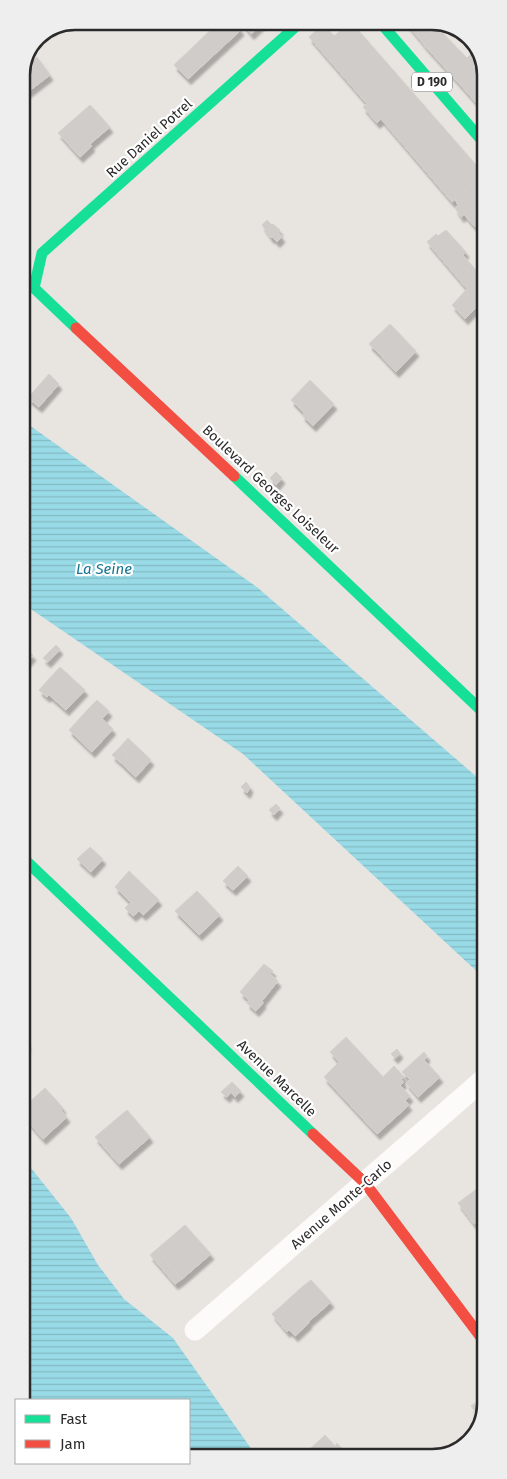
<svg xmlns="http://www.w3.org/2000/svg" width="507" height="1479" font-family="'Fira Sans',sans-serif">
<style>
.water{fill:url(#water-rules)}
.building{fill:#cfccc9;stroke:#d3d0cc;filter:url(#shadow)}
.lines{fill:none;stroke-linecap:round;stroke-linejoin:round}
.street{stroke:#fcfbfa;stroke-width:21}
.fast{stroke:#16e098;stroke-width:11}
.jam{stroke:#f24e42;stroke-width:11}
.labels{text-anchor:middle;stroke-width:4.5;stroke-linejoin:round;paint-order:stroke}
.shield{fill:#fff;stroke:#6a6a6a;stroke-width:1}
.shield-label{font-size:12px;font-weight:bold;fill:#2a2a2a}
.street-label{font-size:14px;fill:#2a2a2a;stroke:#fff}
.water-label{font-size:15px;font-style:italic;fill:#157693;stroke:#fff}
.rim{fill:none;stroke:#2a2a2a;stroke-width:2.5}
</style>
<defs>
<pattern id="water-rules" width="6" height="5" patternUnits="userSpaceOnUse" patternTransform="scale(1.25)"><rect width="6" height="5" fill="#98dae5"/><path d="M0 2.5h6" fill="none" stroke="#83bbc5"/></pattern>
<filter id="shadow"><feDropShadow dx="3" dy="5.5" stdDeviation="1" flood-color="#0004"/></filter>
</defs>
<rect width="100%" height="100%" fill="#e8e4e0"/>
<path class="water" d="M22,420L258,588L485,784V979L243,754L22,603Z
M23,1158L71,1218L98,1265L124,1299L173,1338L257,1457H189V1400H23Z"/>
<path class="building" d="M220,21H234L241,30L188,79L174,65Z
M240,21H265L251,34Z
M410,21H436L440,23L421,41L407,24Z
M351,22L484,174L452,202L381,119L377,123L363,107L367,104L309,37L323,24L334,36Z
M436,26L440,30L424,45L421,41Z
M440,30L458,49L444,67L424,45Z
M458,49L467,58L476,49L484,61V68L464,89L444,67Z
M37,57L50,75L24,95L21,92V71L23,69Z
M484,68V112L464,89Z
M90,105L93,108L62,137L58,133Z
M93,108L109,126L78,155L62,137Z
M109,126L110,127L90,144L92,146L80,157L78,155Z
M484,174V197L461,217L455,208L458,205L455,199Z
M484,197V204L467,218L464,214Z
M484,204V218L475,227L467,218Z
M267,220L272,225L273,224L280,230L278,232L282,237L277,242L272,237L271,238L262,225Z
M446,230L466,252L463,255L480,275L484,271V300L465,319L452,305L467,289L427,242L436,234L438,236Z
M390,324L416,351L396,372L382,357L385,354L372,341Z
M372,341L385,354L382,357L369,344Z
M49,374L59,384L45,400L34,391Z
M310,380L334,404L313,426L302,415L304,413L291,400Z
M34,391L45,400L39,407L28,398Z
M276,472L282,478L276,485L270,478Z
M56,645L60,649L48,662L43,658Z
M22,646L28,651L22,658Z
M28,651L33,655L23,667L22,658Z
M60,667L85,690L66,710L49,695L47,697L39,690Z
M97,700L109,711L102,719L90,707Z
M90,707L113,729L92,752L69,730Z
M128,738L151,760L144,768L137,761L128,770L121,763L129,755L120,747Z
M120,747L129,755L121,763L112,755Z
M137,761L144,768L136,777L128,770Z
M246,782L250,787L247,793L241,787Z
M276,804L280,808L274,815L269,810Z
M90,847L103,859L91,872L77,859Z
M238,866L248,876L233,890L223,881Z
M129,871L159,900L143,915L115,887Z
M197,891L220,915L199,935L175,911Z
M131,902L139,911L133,916L125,908Z
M264,964L273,971L270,974L278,981L262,1001L263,1003L256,1011L247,1003L249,1000L240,992Z
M23,1037L28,1044L23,1049L26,1052L23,1055Z
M346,1037L409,1105L377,1134L324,1077L339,1062L330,1052Z
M397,1049L400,1053L395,1058L391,1054Z
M424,1052L427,1056L424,1060L440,1077L418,1097L406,1083L410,1080L402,1072Z
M394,1066L404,1077L401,1079L404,1082L400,1085L410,1096L405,1101L383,1077Z
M232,1082L241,1091L235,1097L231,1092L227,1097L221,1092Z
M45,1088L63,1108L61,1110L67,1117L43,1139L23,1116V1108Z
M127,1110L150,1137L119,1164L95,1137Z
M485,1178V1215L474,1224L458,1203L478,1188L476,1185Z
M185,1225L211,1254L182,1279L157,1249Z
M157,1249L182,1279L175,1284L150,1255Z
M311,1280L331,1302L322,1310L302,1287Z
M302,1287L322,1310L308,1322L307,1320L304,1322L301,1319L295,1324L280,1307Z
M280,1307L295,1324L301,1319L304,1322L307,1320L309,1323L295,1336L289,1330L287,1332L272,1314Z
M486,1395L484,1409L477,1414L471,1406Z
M325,1435L335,1446L337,1443L347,1454L345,1456L317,1457L310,1449Z"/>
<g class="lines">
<path class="street" d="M195,1330L485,1078"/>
<path class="fast" d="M379,21L484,143
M76,328L34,288L42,253L302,21
M234,476L485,714
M22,857L313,1134"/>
<path class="jam" d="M76,328L234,476
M313,1134L365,1183L486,1344"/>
</g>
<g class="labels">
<rect class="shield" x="412" y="72.5" width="40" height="19" rx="4"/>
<g class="shield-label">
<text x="432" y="86">D 190</text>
</g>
<g class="street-label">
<text transform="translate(149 138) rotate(-42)" y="5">Rue Daniel Potrel</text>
<text transform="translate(271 489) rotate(43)" y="5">Boulevard Georges Loiseleur</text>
<text transform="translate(277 1078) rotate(44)" y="5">Avenue Marcelle</text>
<text transform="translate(341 1204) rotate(-41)" y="5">Avenue Monte-Carlo</text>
</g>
<g class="water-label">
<text x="104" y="574">La Seine</text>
</g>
</g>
<path d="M0 0H507V1479H0ZM75 30H432A45 45 0 0 1 477 75V1404A45 45 0 0 1 432 1449H75A45 45 0 0 1 30 1404V75A45 45 0 0 1 75 30Z" fill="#eee" fill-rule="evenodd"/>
<path class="rim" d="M75 30H432A45 45 0 0 1 477 75V1404A45 45 0 0 1 432 1449H75A45 45 0 0 1 30 1404V75A45 45 0 0 1 75 30Z"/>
<rect x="15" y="1399" width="175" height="65" fill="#ffffff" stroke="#aaaaaa"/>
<rect x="25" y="1415" width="25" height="8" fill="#16e098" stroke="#aaaaaa"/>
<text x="60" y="1424" font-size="15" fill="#2a2a2a">Fast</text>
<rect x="25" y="1440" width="25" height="8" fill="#f24e42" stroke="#aaaaaa"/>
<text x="60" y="1449" font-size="15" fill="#2a2a2a">Jam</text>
</svg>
